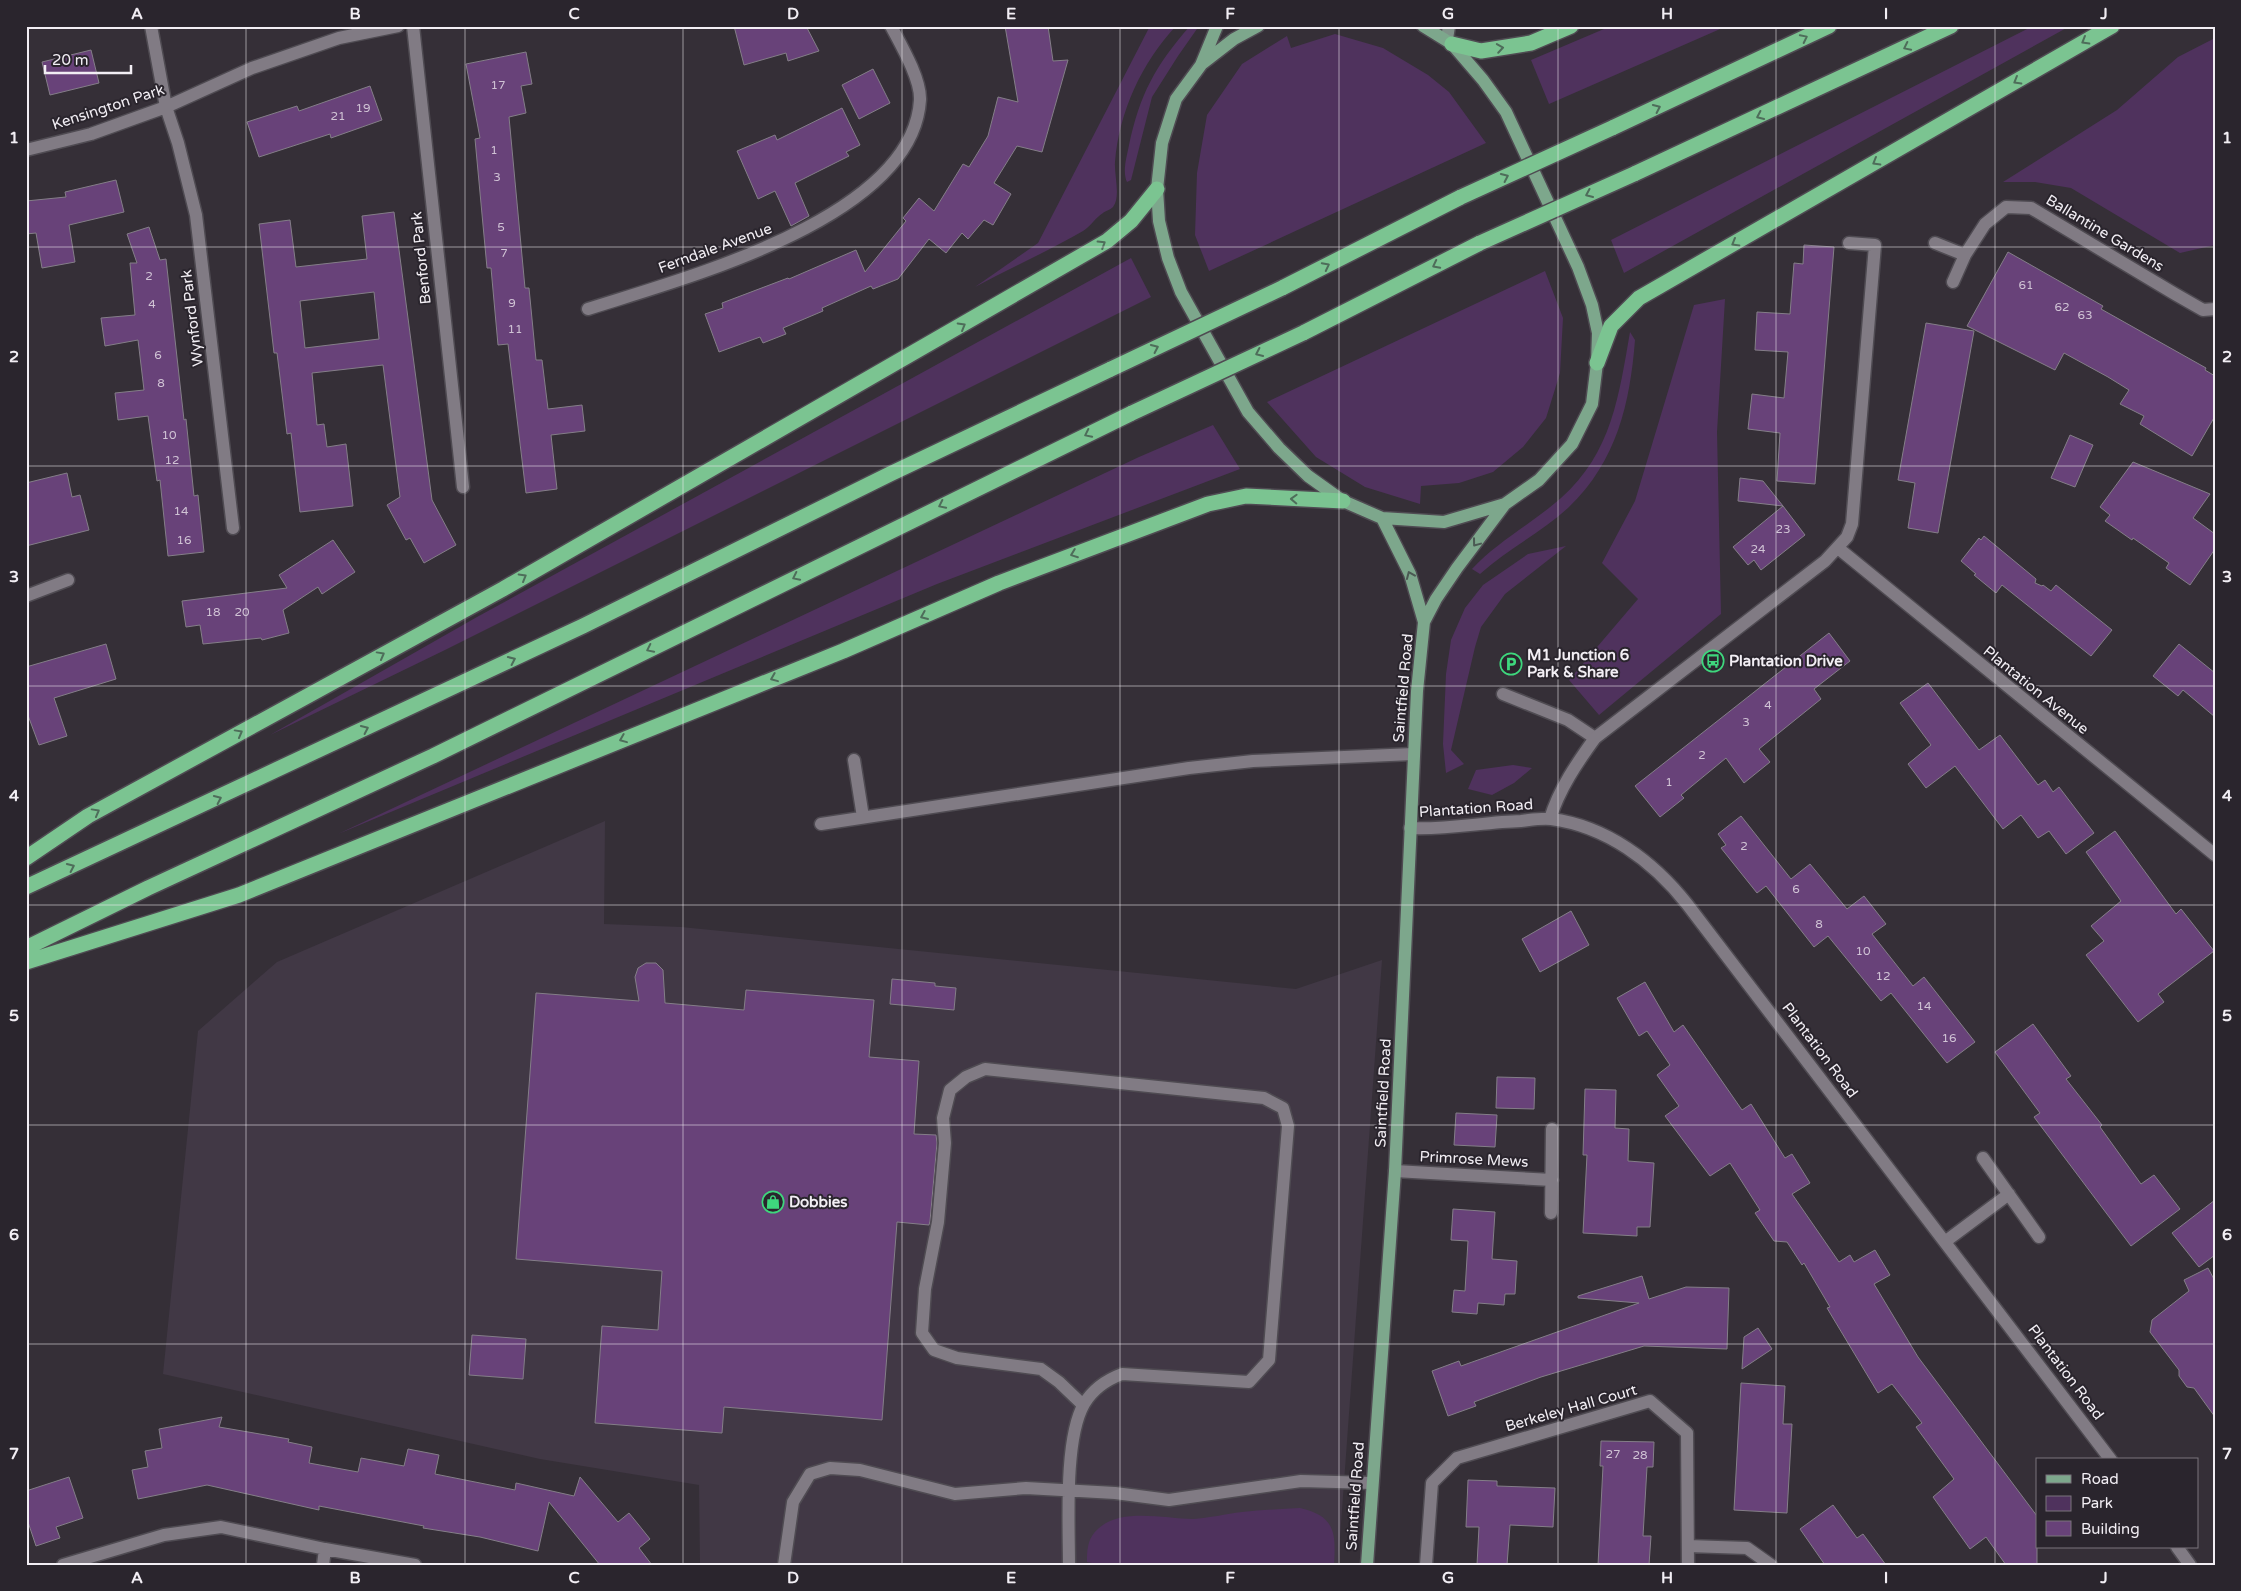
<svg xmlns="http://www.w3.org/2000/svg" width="2241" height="1591" font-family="'Varela Round',sans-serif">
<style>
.built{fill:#413845}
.green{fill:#4f325d}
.building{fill:#684279;stroke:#847e88;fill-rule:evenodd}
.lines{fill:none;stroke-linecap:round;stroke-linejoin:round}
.lane-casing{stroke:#4f4b52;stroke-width:15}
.street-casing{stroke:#4f4b52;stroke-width:15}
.secondary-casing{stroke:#4f4b52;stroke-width:15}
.primary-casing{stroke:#4f4b52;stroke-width:15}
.highway-casing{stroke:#4f4b52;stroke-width:18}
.lane{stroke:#817b84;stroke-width:12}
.street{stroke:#817b84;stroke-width:12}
.secondary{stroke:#7f9188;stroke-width:12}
.primary{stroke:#7da78c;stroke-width:12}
.highway{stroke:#7bc491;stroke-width:15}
.highway-bridge-casing{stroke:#4f4b52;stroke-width:18;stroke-linecap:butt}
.highway-bridge{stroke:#7bc491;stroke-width:15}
.oneway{stroke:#4e6d5a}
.oneway2{stroke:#4b5953}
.grid{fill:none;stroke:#f2eef4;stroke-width:1;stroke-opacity:0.55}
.labels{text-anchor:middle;stroke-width:4;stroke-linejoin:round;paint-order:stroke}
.number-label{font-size:12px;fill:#d0c3d5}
.street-label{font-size:15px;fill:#f2eef4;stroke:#2a252d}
.poi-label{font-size:15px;font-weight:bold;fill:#f2eef4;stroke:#2a252d;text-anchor:start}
.neatline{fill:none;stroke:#f2eef4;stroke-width:2}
.grid-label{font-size:16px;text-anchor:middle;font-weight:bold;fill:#f2eef4}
</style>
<rect width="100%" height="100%" fill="#352f37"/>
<path class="built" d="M605,821L604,924L681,927L1296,989L1382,960L1338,1565H700L699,1485L540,1459L163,1374L198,1031L277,962Z"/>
<path class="green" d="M1150,26H1176C1142,62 1119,112 1115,162C1114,175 1121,197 1113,207C1110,210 1105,211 1103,213C1095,218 1091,226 1083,231C1048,251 1011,268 975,287L1038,243Z
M1190,26H1199L1178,56L1152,97L1131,180L1127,182C1122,171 1127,156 1129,145C1140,94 1155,66 1190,26Z
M1611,26H1727L1549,104L1531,60Z
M2033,26H2070L1624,273L1611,240Z
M1335,34L1383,48L1428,75L1449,92L1486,143L1209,271L1195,235L1197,173L1207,115L1242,64L1287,36L1291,48Z
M2215,38V245L2180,253L2071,188L2035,182H2003L2117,110L2178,57Z
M1131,258L1151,297L445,650L270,735L477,617Z
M1545,271L1563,318L1560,373L1546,418L1523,447L1493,472L1459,483L1421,486L1420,504L1365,487L1316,457L1267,402Z
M1725,299L1717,432L1721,614L1599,715L1569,680L1638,599L1602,563L1635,501L1694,305Z
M1630,332L1635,340C1630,403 1617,461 1569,507C1542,532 1508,549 1480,574L1472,569C1498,541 1533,523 1561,498C1612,453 1619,395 1630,332Z
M1213,425L1240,469L937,584L338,834L1139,457Z
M1566,546L1505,594L1481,627L1475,647L1451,750L1464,764L1446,773L1443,744L1446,674L1451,640L1465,608L1483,585L1528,554Z
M1513,765L1532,768L1514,783L1492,795L1468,789L1476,770Z
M1300,1508C1335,1516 1336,1532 1334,1565H1102L1087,1562C1087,1554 1087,1544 1092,1536C1112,1505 1163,1519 1193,1519C1209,1518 1226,1514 1242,1512C1261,1510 1281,1509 1300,1508Z"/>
<path class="building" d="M734,26H806L819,51L788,61L786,53L744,65Z
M1005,26H1048L1053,61L1068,60L1042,152L1017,146L994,183L1011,194L993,225L984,220L968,239L962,233L946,253L929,239L898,279L873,289L871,286L822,308L823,311L783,328L786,334L763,343L760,337L719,352L705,314L723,308L722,303L788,278L789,279L856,250L865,272L906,221L903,218L919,198L934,211L963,164L969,167L988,136L998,97L1018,102Z
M91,50L99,83L50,95L42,62Z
M526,52L532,84L521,86L526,113L509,117L525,288H529L536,360H542L548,409L582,405L585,431L551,435L557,489L526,493L508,344L498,345L491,268H487L475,139L480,138L466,64Z
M873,69L890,103L859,119L842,85Z
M370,86L382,120L331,138L330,134L259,157L247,122L297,106L299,111Z
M842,108L860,145L846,152L849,156L795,183L809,216L791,226L775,191L758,199L737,151L775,135L777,140Z
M116,180L124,212L69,225L75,262L42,268L36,233L26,234V201L66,197L65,192Z
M394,212L432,500L456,545L424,563L410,538L406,540L387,505L400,497L383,365L312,373L317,425L324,424L327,447L346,444L353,506L300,512L291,433L287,434L277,353H274L259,224L290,220L296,267L367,259L362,216ZM374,292L379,339L305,348L300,301Z
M149,227L160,260L166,259L184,420L186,419L194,496L198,495L204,552L168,556L160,480L157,481L148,416L118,420L115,393L144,390L138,340L105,346L101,318L135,315L130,263H137L127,234Z
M1804,245L1834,247L1815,484L1777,481L1780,433L1748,429L1752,394L1784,398L1788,352L1755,350L1757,312L1790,314L1794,263L1803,264Z
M2008,252L2103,306L2101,309L2206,368L2205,370L2215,376V416L2192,456L2140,424L2144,416L2120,404L2129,390L2108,377L2064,353L2055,370L1967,326Z
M1926,323L1974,331L1938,533L1908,528L1915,483L1898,480Z
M2070,435L2093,445L2075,487L2051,478Z
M2133,462L2210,494L2193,518L2215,534V549L2190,585L2166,568L2169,563L2133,538L2132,540L2105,521L2110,515L2100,507Z
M67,473L72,497L80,495L89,530L26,546V483Z
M1740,478L1763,481L1783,506L1738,501Z
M1783,506L1805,535L1761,570L1754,560L1748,565L1733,547Z
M1984,536L2036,579L2035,583L2042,586L2043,585L2051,591L2056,585L2112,630L2091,656L2002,585L1996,593L1974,575L1976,574L1961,561L1979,538L1981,540Z
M333,540L355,572L322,594L318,587L283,610L289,633L262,640L261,638L203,644L200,625L186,627L182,601L287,588L279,575Z
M1829,633L1850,661L1814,689L1821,699L1759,749L1770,762L1744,783L1726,758L1681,795L1684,798L1660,817L1635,786Z
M106,644L116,679L54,698L67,736L39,745L26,710V667Z
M2179,644L2215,673V717L2183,690L2178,696L2153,676Z
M1928,683L1979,750L2000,735L2038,785L2045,780L2053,792L2059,787L2094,833L2066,854L2049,831L2038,838L2021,815L2003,829L1955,766L1926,788L1908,764L1931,745L1900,703Z
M1741,816L1791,879L1810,864L1847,909L1864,896L1886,924L1872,934L1913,986L1924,977L1975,1042L1947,1063L1891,993L1881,1001L1828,936L1814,947L1766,886L1757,893L1721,848L1726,845L1718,834Z
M2115,831L2176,914L2181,909L2214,951L2158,994L2164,1002L2138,1022L2086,955L2104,941L2091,926L2121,901L2086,852Z
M1571,911L1589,945L1540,972L1522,939Z
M646,963H656L663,970L665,1003L744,1010L746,990L874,1000L869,1057L919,1061L914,1134L936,1135L937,1143L930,1221L929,1225L897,1222L882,1420L724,1407L722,1433L595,1423L602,1326L658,1330L662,1271L516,1259L536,993L639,1001L635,977L638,968Z
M892,979L935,983V986L956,988L954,1010L890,1004Z
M1645,982L1674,1032L1683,1025L1742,1110L1751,1104L1785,1158L1792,1154L1810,1183L1792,1194L1839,1262L1850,1255L1854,1262L1875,1250L1890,1275L1874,1284L1918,1357L2037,1516V1565H2006L1986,1537L1970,1549L1933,1497L1954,1479L1916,1427L1922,1423L1892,1384L1878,1393L1827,1308L1830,1307L1804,1263L1802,1265L1787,1242L1774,1241L1755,1213L1760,1210L1730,1163L1710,1176L1665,1116L1679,1106L1657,1075L1670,1065L1647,1031L1639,1036L1617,998Z
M2033,1024L2071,1076L2066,1079L2102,1125L2100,1127L2141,1184L2154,1175L2180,1209L2131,1246L2034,1117L2040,1113L1995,1052Z
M1497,1077L1535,1078L1534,1109L1496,1108Z
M1585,1089L1616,1090L1615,1128L1629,1129L1628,1161L1654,1163L1650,1227H1637V1236L1583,1233L1587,1155H1583Z
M1456,1113L1497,1115L1495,1147L1454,1145Z
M2215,1200V1255L2199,1267L2172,1233Z
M1453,1209L1495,1212L1492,1259L1517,1261L1515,1294H1505L1504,1305L1478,1303L1477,1314L1452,1312L1454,1290L1465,1291L1468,1241L1451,1240Z
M2208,1268L2215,1281V1417L2194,1388L2187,1387L2179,1376V1370L2150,1332L2152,1320L2189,1291L2184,1280Z
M1642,1276L1649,1299L1686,1287L1729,1288L1727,1349L1644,1346L1541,1377L1474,1402L1476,1406L1448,1416L1432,1371L1459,1361L1461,1366L1639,1303L1578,1298V1296Z
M1758,1328L1772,1349L1742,1369L1744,1337Z
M472,1335L526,1339L523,1379L469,1375Z
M1741,1383L1785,1386L1783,1424H1792L1787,1513L1734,1510Z
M222,1417L219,1427L289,1439L288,1442L312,1447L309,1463L358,1472L361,1458L404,1466L408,1449L439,1455L435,1474L515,1490L516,1483L574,1496L580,1477L618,1522L629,1513L638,1524L650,1539L639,1548L652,1565H600L549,1502L538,1551L480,1537L423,1528L424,1526L319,1506V1510L207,1485L138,1499L132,1470L148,1467L145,1451L162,1448L159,1429Z
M1601,1441L1654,1442L1653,1467H1647L1643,1536H1651L1649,1565H1598L1603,1466H1600Z
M69,1477L83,1518L56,1527L60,1538L36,1546L26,1516V1491Z
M1468,1480L1497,1481V1486L1555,1488L1553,1527L1510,1525L1507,1565H1477L1479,1527H1466Z
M1833,1505L1857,1538L1863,1534L1886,1565H1825L1800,1529Z"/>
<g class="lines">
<g class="lane-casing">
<path id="lane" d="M1503,694L1568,720L1595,738
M1983,1158L2039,1237
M1946,1241L2009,1194
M784,1565L793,1502L810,1474L830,1468L860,1470L955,1494L1026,1488L1115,1493L1169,1500L1301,1481L1372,1483
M1069,1565C1069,1524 1064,1439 1084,1404C1093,1389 1106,1380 1122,1374L1249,1382L1269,1360L1288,1126L1283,1108L1264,1098L985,1069L966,1077L950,1090L943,1118L945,1143L938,1222L925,1289L922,1333L934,1350L957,1358L1041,1369L1059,1382L1083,1405"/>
</g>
<g class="street-casing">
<path id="street" d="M151,26L166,107L178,143L196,215L233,528
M413,26L463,487
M26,150L91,134L166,107L252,68L339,38L398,26
M1935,243L1965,255
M1953,282L1965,255L1985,224L2006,207L2031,208L2175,294L2203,310L2215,309
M588,309C681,279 913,219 920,100C921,79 901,45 891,26
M1838,548L2215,855
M26,596L68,580
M854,760L863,817
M1550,819C1559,789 1577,763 1595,738L1825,561L1847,537L1852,524L1875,245L1849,243
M821,824L1189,768L1253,761L1413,754
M1410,828C1447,830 1484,822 1521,821C1530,820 1541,818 1551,819C1606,826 1653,861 1687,904L2111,1460
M1395,1171L1552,1180
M1551,1213L1552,1129
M1688,1546L1747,1548L1771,1565
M2177,1547L2190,1565
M63,1565L164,1535L221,1527L325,1549L415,1565
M323,1565L325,1549
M1426,1565L1432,1483L1457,1458L1650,1401L1687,1433L1688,1565"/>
</g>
<g class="secondary-casing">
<path id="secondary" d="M1447,39L1449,26"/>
</g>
<g class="primary-casing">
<path id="primary" d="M1217,26L1201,65L1176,99L1162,143L1157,189L1159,221L1168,258L1181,292L1248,412L1279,448L1308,476L1343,501L1382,518L1444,522L1505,504L1539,480L1572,444L1592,404L1597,363L1598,333L1592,305L1578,267L1506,112L1483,80L1452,44L1423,26
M1203,63L1234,39L1258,26
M1382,518L1410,574L1424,622
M1367,1565L1395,1171L1417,691L1424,622L1436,599L1457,568L1505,504"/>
</g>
<g class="highway-casing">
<path id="highway" d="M1452,44L1481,51L1531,43L1571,26
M1612,128L1829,26
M1634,174L1951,26
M1282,288L1461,197
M1303,333L1480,243
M1597,363L1611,326L1639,298L2112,26
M26,858L88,816L503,589L1107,241L1131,221L1157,189
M26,887L583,626L890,474L1111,369
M26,948L148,888L433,756L1132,413
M26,962L239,895L843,651L999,583L1208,504L1246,496L1343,501"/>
</g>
<use href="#lane" class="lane"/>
<use href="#street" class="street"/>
<use href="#secondary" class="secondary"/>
<use href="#primary" class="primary"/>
<use href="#highway" class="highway"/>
<g class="highway-bridge-casing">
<path id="highway-bridge" d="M1461,197L1612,128
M1480,243L1634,174
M1111,369L1282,288
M1132,413L1303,333"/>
</g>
<use href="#highway-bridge" class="highway-bridge"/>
</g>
<defs><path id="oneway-chevron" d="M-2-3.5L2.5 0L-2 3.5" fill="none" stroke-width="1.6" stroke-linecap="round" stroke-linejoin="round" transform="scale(1.25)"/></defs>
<g class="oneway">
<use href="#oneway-chevron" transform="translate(1804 38) rotate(-26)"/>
<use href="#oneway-chevron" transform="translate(2085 41) rotate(150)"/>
<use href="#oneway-chevron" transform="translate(1907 47) rotate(154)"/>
<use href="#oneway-chevron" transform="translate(1500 48) rotate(-9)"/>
<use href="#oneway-chevron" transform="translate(2017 81) rotate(150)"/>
<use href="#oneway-chevron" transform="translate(1657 108) rotate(-25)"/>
<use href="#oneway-chevron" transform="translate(1760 116) rotate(155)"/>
<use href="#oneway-chevron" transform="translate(1876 162) rotate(150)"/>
<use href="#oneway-chevron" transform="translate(1505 177) rotate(-25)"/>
<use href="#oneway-chevron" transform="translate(1589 194) rotate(156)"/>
<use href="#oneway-chevron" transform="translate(1735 243) rotate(150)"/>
<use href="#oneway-chevron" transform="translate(1102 244) rotate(-32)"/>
<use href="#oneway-chevron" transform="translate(1436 265) rotate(153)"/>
<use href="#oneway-chevron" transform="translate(1326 266) rotate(-27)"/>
<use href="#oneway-chevron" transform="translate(962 326) rotate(-30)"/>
<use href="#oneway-chevron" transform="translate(1155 348) rotate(-25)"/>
<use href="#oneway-chevron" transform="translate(1259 353) rotate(155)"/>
<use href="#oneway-chevron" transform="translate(1088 434) rotate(154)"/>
<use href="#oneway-chevron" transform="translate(1294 499) rotate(-178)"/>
<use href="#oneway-chevron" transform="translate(942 505) rotate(154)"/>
<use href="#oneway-chevron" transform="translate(1074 554) rotate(159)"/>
<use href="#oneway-chevron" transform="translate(523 577) rotate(-30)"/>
<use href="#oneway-chevron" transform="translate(796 577) rotate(154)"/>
<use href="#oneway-chevron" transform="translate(924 616) rotate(157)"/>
<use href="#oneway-chevron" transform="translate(650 649) rotate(154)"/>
<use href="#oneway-chevron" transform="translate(381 655) rotate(-29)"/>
<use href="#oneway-chevron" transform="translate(512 660) rotate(-25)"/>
<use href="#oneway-chevron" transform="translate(774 678) rotate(158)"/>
<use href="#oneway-chevron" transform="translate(365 729) rotate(-25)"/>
<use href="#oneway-chevron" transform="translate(239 733) rotate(-29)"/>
<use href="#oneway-chevron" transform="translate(623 739) rotate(158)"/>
<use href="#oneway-chevron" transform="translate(218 799) rotate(-25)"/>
<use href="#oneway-chevron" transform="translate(96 812) rotate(-29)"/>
<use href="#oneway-chevron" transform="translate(71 867) rotate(-25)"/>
</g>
<g class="oneway2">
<use href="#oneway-chevron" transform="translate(1476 543) rotate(127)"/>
<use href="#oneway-chevron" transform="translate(1410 575) rotate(-113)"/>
</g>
<path class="grid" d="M246,26V1565M465,26V1565M683,26V1565M902,26V1565M1120,26V1565M1339,26V1565M1558,26V1565M1776,26V1565M1995,26V1565M26,247H2215M26,466H2215M26,686H2215M26,905H2215M26,1125H2215M26,1344H2215"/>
<defs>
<g id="bus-ring" transform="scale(1.125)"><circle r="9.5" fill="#2a252d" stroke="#3ed77d" stroke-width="1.5"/><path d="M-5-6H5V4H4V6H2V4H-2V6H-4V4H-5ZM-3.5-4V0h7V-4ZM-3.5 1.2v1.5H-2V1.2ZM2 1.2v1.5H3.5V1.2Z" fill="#3ed77d"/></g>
<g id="parking-ring" transform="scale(1.125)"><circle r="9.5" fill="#2a252d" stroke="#3ed77d" stroke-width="1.5"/><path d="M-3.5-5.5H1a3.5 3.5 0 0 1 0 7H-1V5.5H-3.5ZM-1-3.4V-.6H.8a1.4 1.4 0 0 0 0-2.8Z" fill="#3ed77d"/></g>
<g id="shop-ring" transform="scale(1.125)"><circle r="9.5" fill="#2a252d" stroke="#3ed77d" stroke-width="1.5"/><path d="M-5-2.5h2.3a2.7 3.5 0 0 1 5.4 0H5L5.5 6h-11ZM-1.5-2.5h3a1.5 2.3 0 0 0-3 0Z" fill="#3ed77d"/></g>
</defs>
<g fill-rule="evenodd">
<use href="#bus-ring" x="1713" y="661"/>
<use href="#parking-ring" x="1511" y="664"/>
<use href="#shop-ring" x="773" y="1202"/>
</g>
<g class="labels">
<g class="number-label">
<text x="498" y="89">17</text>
<text x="363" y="112">19</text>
<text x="338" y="120">21</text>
<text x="494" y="154">1</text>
<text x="497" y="181">3</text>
<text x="501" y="231">5</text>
<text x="504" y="257">7</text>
<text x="149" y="280">2</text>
<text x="2026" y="289">61</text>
<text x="512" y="307">9</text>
<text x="152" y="308">4</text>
<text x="2062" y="311">62</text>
<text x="2085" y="319">63</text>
<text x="515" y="333">11</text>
<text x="158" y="359">6</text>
<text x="161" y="387">8</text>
<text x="169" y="439">10</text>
<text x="172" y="464">12</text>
<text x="181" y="515">14</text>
<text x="1783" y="533">23</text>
<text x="184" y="544">16</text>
<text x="1758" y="553">24</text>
<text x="213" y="616">18</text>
<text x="242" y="616">20</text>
<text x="1768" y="709">4</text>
<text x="1746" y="726">3</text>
<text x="1702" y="759">2</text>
<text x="1669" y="786">1</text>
<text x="1744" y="850">2</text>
<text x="1796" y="893">6</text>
<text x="1819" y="928">8</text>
<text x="1863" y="955">10</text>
<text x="1883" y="980">12</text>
<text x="1924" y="1010">14</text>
<text x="1949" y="1042">16</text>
<text x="1613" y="1458">27</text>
<text x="1640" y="1459">28</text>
</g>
<g class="street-label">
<text transform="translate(108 107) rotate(-18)" y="5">Kensington Park</text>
<text transform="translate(2105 233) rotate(31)" y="5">Ballantine Gardens</text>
<text transform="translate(715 248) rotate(-20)" y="5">Ferndale Avenue</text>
<text transform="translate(421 258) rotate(-96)" y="5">Benford Park</text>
<text transform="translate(192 318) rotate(-97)" y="5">Wynford Park</text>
<text transform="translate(1403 688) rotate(-85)" y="5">Saintfield Road</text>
<text transform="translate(2036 690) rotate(39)" y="5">Plantation Avenue</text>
<text transform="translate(1476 808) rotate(-4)" y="5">Plantation Road</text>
<text transform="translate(1820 1050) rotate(53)" y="5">Plantation Road</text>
<text transform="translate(1383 1093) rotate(-87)" y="5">Saintfield Road</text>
<text transform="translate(1474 1159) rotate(3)" y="5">Primrose Mews</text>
<text transform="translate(2066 1372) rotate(53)" y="5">Plantation Road</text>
<text transform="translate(1571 1408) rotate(-16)" y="5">Berkeley Hall Court</text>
<text transform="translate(1355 1496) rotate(-86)" y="5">Saintfield Road</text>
</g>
<g class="poi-label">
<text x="1527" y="660">M1 Junction 6<tspan x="1527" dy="17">Park &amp; Share</tspan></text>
<text x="1729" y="666">Plantation Drive</text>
<text x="789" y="1207">Dobbies</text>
</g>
</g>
<rect width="2241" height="1591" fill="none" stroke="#2a252d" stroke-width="55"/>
<rect x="2036" y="1458" width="162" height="90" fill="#2a252d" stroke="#7a757d"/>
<rect x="2046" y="1475" width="25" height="8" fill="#7da78c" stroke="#7a757d"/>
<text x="2081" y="1484" font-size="15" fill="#f2eef4">Road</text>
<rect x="2046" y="1496" width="25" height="15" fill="#4f325d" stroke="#7a757d"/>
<text x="2081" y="1508" font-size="15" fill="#f2eef4">Park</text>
<rect x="2046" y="1521" width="25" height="15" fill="#684279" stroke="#7a757d"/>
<text x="2081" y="1534" font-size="15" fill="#f2eef4">Building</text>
<path d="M45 65v8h86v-8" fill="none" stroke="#f2eef4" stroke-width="2.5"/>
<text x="52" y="65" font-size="15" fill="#f2eef4" stroke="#2a252d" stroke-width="4" paint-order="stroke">20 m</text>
<rect x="28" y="28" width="2186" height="1536" class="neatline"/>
<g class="grid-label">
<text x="137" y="19">A</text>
<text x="355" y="19">B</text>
<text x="574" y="19">C</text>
<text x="793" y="19">D</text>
<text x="1011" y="19">E</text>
<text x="1230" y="19">F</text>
<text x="1448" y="19">G</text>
<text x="1667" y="19">H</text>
<text x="1886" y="19">I</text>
<text x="2104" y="19">J</text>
<text x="14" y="143">1</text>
<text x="2227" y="143">1</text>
<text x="14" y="362">2</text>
<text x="2227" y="362">2</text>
<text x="14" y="582">3</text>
<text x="2227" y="582">3</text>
<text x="14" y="801">4</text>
<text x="2227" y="801">4</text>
<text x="14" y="1021">5</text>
<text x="2227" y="1021">5</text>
<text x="14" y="1240">6</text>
<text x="2227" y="1240">6</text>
<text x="14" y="1459">7</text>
<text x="2227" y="1459">7</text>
<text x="137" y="1583">A</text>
<text x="355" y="1583">B</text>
<text x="574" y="1583">C</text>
<text x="793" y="1583">D</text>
<text x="1011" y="1583">E</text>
<text x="1230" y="1583">F</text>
<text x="1448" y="1583">G</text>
<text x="1667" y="1583">H</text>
<text x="1886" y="1583">I</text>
<text x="2104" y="1583">J</text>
</g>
</svg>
